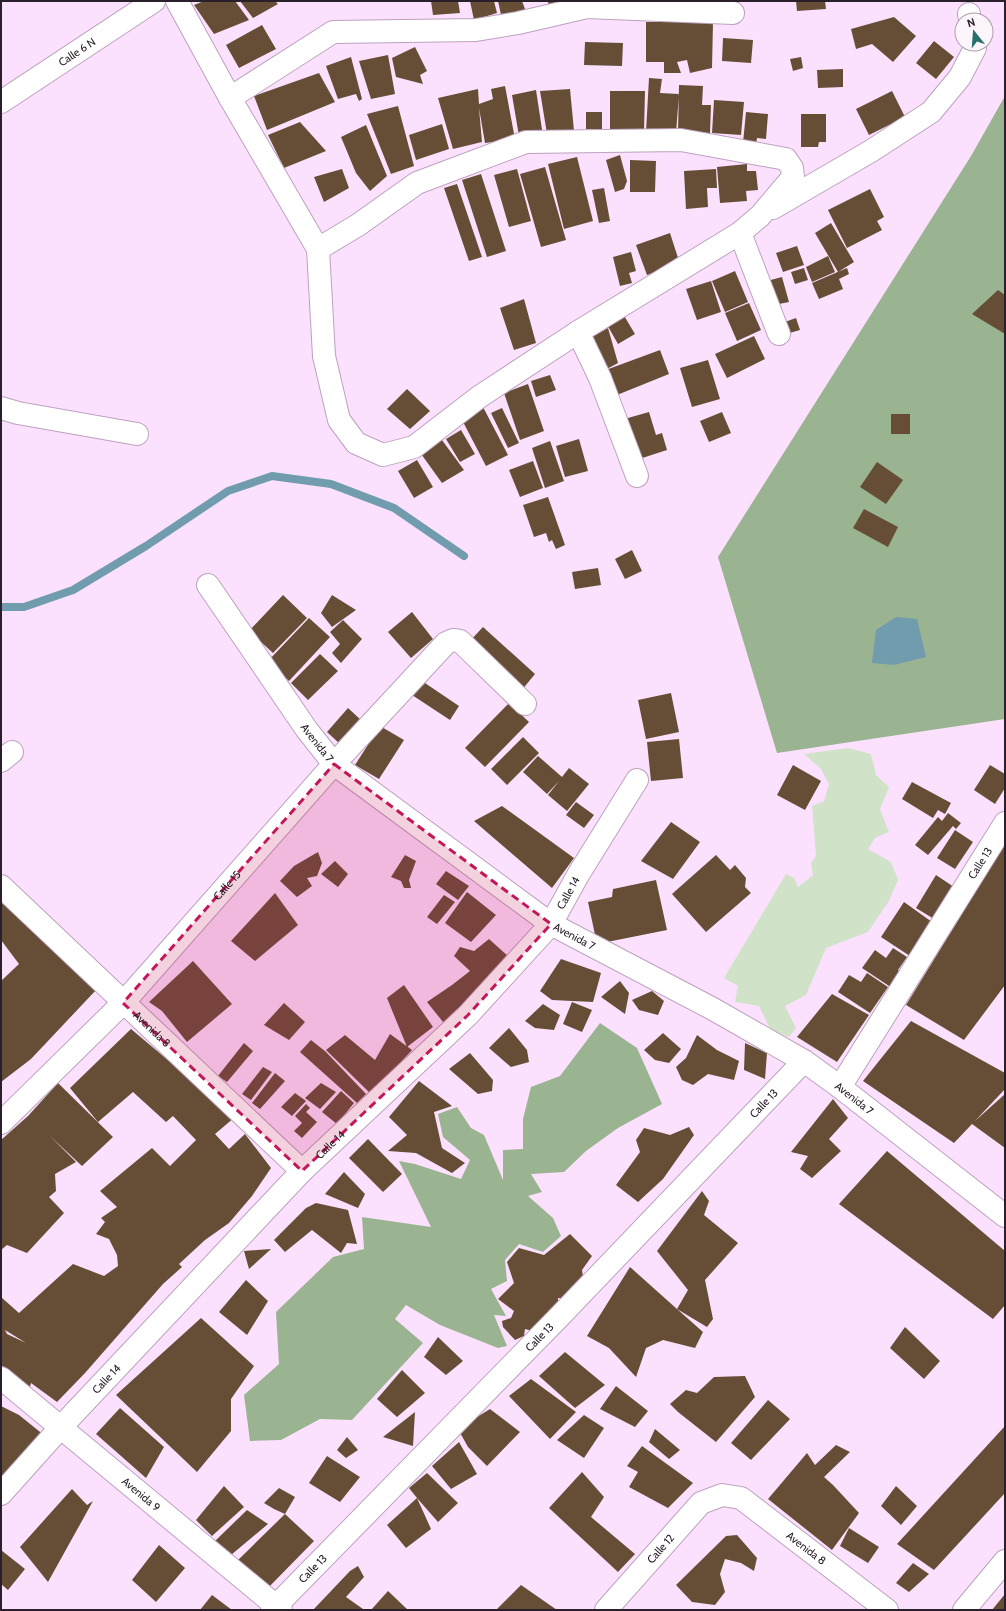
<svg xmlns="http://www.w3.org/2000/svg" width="1006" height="1611" font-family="Cabin,sans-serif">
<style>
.green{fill:#d0e3c9}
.forest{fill:#9ab391}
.water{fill:#709cad}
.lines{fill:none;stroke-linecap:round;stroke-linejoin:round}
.stream{stroke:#709cad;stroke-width:8}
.building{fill:#654e35;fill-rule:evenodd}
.minor-casing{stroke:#bca2be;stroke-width:24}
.minor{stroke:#fff;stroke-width:22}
.marked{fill:#c2185b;fill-opacity:0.2;stroke:#c2185b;stroke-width:3;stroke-dasharray:8 5;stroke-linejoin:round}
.labels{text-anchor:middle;stroke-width:4;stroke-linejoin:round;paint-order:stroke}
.street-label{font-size:11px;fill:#2a202b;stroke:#fcf6fc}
</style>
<rect width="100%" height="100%" fill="#fce1fe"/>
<path class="green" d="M848,748L871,754L876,775L889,787L880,809L889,832L875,838L868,849L891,862L898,880L889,901L868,932L826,948L806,995L785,1006L796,1028L789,1037L770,1029L759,1006L735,1002L738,986L724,978L786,874L794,878L798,887L813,875L811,863L816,856L812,806L824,801L829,784L821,769L804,754Z"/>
<path class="forest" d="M1005,96V719L777,753L718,557L971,156Z
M600,1023L637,1048L662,1104L618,1128L586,1151L564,1172L531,1174L542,1192L528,1196L553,1218L561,1236L543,1252L519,1244L505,1260L507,1281L491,1289L506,1316L494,1315L507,1346L498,1348L440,1325L406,1305L395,1319L423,1343L352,1420L320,1419L281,1440L250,1441L244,1395L279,1364L276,1312L333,1257L364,1249L362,1217L431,1227L399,1161L415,1164L461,1179L470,1160L443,1137L438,1114L457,1107L471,1128L484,1135L503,1180V1150L523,1149V1119L531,1087L560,1076Z"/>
<path class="water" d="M896,617L917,619L926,657L894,665L872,663L876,630Z"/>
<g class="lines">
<path class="stream" d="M1,607H24L73,590L146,546L228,491L272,476L331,484L394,508L464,556"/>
</g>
<path class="building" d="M204,1H235L249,20L214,34L194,5Z
M240,1H275L278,4L253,18Z
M431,1H458L460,13L433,15Z
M470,1H494L497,13L474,20Z
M498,1H522L528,17L503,24Z
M548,1H572L549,8Z
M796,1H825L826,9L797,11Z
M894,17L916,36L893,62L872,44L856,49L851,29Z
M646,22H713L712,68L690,73L687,60L677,62L681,73H664V62H646Z
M262,25L276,49L239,68L226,45Z
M723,38L753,40L751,63L722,61Z
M934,41L954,57L936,79L916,63Z
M585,42L623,43L622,66L584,65Z
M415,47L427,71L420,75L423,84L396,77L392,58Z
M388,55L395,94L371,99L359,61Z
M351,57L362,99L359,101L356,94L338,99L326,66Z
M801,57L803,68L793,71L790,59Z
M843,69V87L818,88L817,70Z
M319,73L335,102L267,130L254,96Z
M649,78L662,79L660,93L679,94L676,133L646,132Z
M679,85L703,86L702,105H711L710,133L678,132Z
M505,86L515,139L485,143L479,108L482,142L453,149L438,98L478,89L479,104L493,99L491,89Z
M570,89L574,131L547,134L540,91Z
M536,90L543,136H519L512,95Z
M610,91H645L644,132H610Z
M892,91L905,117L869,135L856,109Z
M714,100L744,102L741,135L712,133Z
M398,106L414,166L391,174L367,114Z
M586,112H602V129H586Z
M746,112L768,114L766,139L757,138L756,144L743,143Z
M801,114H826V142H819L818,147H801Z
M300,122L326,151L284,168L268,135Z
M442,124L449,149L416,160L409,135Z
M366,125L387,176L370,191L356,173L341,137Z
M620,155L627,181L624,189L615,192L606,160Z
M577,157L593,221L564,229L548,164Z
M630,160L656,161L655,192H630Z
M747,164V171H756L758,190L746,191L747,201L720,203L717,167Z
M545,167L566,240L541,247L520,174Z
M342,169L349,188L324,202L314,177Z
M517,169L531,221L509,227L494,175Z
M716,169L717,188H707L708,207L686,209L684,171Z
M481,174L506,251L487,257L462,180Z
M457,184L482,257L469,261L444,188Z
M604,188L610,221L599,223L592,190Z
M870,189L884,217L877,221L882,230L847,248L828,210Z
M831,223L854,262L838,272L815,233Z
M670,233L680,264L647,275L636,245Z
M797,246L804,265L783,272L776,253Z
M631,252L636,271L629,273L632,283L620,286L613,257Z
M828,256L835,272L812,282L806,267Z
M804,268L808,280L795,284L791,272Z
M847,268L849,274L839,279L843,289L819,299L812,283Z
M735,271L748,302L725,312L712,281Z
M782,277L789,302L774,305L767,281Z
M711,281L721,312L697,320L686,289Z
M998,290L1005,295V334L972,314Z
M524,299L536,343L514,350L500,308Z
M749,303L761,330L737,341L725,313Z
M623,314L635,334L618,344L606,323Z
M796,318L800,330L786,334L782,323Z
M608,328L618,363L603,371L585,341Z
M754,336L765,359L727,378L715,354Z
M660,350L669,374L612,397L603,371Z
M708,360L720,399L692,407L680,368Z
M550,375L556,390L536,397L531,381Z
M528,384L544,431L520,440L504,393Z
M407,389L430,411L410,429L387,409Z
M483,407L508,455L486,466L461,418Z
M502,408L519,443L508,448L491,413Z
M649,412L656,435L662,433L667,450L633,461L621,420Z
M722,412L731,433L709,442L700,421Z
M891,414H910V434H891Z
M461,430L475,454L460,462L446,439Z
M439,436L464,470L442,483L419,451Z
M579,439L588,471L565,477L556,446Z
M550,441L564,481L545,488L532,448Z
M417,460L433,487L414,498L398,471Z
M533,461L543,488L520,497L509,470Z
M877,462L903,480L886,504L860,487Z
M548,497L565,545L556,549L552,540L549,542L546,533L534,537L523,505Z
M864,509L898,527L888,547L853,528Z
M632,550L642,571L625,579L615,559Z
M598,568L601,585L575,589L572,572Z
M283,595L307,618L273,653L249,631Z
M332,595L356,610L332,627L321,613Z
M412,612L433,639L411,658L388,632Z
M309,618L330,637L289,681L268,661Z
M343,620L362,639L341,663L332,653L340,644L330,632Z
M483,627L535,674L521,691L468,643Z
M320,654L338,671L308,700L291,683Z
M419,679L459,706L450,720L409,693Z
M671,693L679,732L646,739L638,700Z
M509,703L529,722L485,767L465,748Z
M348,708L361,720L340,744L327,732Z
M380,726L404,740L379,779L355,765Z
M523,737L539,753L507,785L491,769Z
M679,739L683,778L651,781L647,742Z
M538,756L562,777L569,768L589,784L567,811L548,795L559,781L547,794L523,772Z
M793,765L821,781L805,810L777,795Z
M990,765L1005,774V788L995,804L974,790Z
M912,782L951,803L945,814L938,810L933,818L902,799Z
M576,802L594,815L584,828L566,815Z
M502,806L574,858L552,888L474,821Z
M948,813L961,823L956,829L953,826L928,855L915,845L938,817L942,821Z
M671,822L700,842L673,879L641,861Z
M955,830L973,842L955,869L937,858Z
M1005,844V985L964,1040L906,1005Z
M318,852L322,863L317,876L307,878L312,886L297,897L280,881L294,866Z
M405,855L416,861L409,880L411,888H404L401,881L391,877Z
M716,855L730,870L735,865L746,878L745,887L751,893L706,932L672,894Z
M335,861L348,874L338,887L321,874Z
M446,871L469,886L458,900L436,884Z
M936,875L954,887L934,919L916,908Z
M656,880L667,930L597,944L588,902L612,897L613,889Z
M1,892L97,989L31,1059L1,1082V981L19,964L1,940Z
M467,892L496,915L471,942L445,923Z
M275,893L298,925L255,961L231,941Z
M444,895L455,902L437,924L427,917Z
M904,902L932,922L916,960L881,937Z
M489,939L509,957L471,1005L443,1022L427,1002L452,985L470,971L454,956L460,947L474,951Z
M893,948L907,957L898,970L906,975L895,990L862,968L875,950L886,958Z
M561,959L601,973L593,1002L552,1000L540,991Z
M193,961L232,1004L187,1042L162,1011L149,1002Z
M867,973L888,987L870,1013L838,992L849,975L861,982Z
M620,981L629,993L625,1014L601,997Z
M404,985L433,1027L407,1047L387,998Z
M652,991L664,1001L658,1015L639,1010L632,1000Z
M832,994L869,1015L837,1062L797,1037Z
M572,1002L592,1010L582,1032L563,1024Z
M284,1003L305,1022L289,1040L264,1025Z
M543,1004L560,1015L554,1030L535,1028L525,1021Z
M911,1021L1005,1073V1089L975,1121L1005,1094V1148L972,1124L954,1143L863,1081Z
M509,1028L527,1050L529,1062L511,1067L489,1048Z
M131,1029L169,1061L204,1086L235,1117L215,1134L229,1149L245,1134L271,1168L252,1196L229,1223L205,1240L179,1264L182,1267L163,1284L85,1373L57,1402L31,1383L30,1387L1,1365V1297L19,1313L73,1264L104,1276L118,1266L117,1255L109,1239L96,1234L105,1222L101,1218L117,1207L100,1191L152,1148L170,1166L196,1140L173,1116L166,1122L133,1092L98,1122L70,1088ZM5,1330L26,1343L7,1334Z
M663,1033L681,1049L669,1063L655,1060L644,1050Z
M390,1034L412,1050L371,1094L326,1050L345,1035L375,1060Z
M697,1035L717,1050L739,1061L734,1080L708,1074L693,1085L682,1080L676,1067L686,1058Z
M311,1040L326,1052L366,1094L357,1103L300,1052Z
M244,1043L253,1051L227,1082L218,1076Z
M745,1043L767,1053L765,1079L744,1070Z
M470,1053L493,1080L492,1091L478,1094L449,1069Z
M263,1067L272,1072L251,1100L242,1094Z
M275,1073L285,1081L260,1109L252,1103Z
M419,1081L452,1106L434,1112L442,1148L465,1163L452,1173L416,1153L388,1151L407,1135L389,1117Z
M58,1083L113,1137L82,1166L50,1136L76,1162L55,1174L56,1191L49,1197L64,1213L27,1253L7,1245L1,1250V1140L28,1116Z
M321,1083L336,1092L320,1109L305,1098Z
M341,1091L354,1103L337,1124L322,1112Z
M295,1093L306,1101L292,1116L281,1107Z
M833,1099L848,1118L829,1139L841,1151L812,1178L800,1169L808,1156L791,1152Z
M306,1104L310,1108L306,1112L317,1122L302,1138L294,1131L302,1123L295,1116Z
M689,1127L694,1135L663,1179L638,1202L616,1185L640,1152L636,1140L644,1128L670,1135Z
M368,1139L402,1174L383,1192L349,1158Z
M887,1151L1005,1251V1305L993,1319L839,1204Z
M344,1172L365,1194L358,1208L325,1194Z
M702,1191L709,1201L704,1215L738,1243L705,1280L713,1319L707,1327L677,1309L703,1332L695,1348L663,1340L646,1348L636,1377L609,1348L587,1336L630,1267L677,1309L688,1290L657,1251Z
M316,1203L348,1210L357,1244L347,1243L341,1253L312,1230L285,1252L274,1240L306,1208Z
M570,1234L592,1256L582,1270L584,1283L569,1299L558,1298V1310L536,1332L525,1329L524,1336L515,1340L503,1327L502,1321L511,1318L514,1311L498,1299L514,1283L507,1262L519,1248L544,1255Z
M271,1249L249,1269L244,1251Z
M246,1280L268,1301L247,1335L219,1312Z
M201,1318L254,1366L231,1399V1431L197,1472L116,1395Z
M905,1327L940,1361L924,1379L890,1348Z
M438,1337L463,1361L446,1375L424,1357Z
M565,1352L605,1385L575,1408L539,1376Z
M402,1370L425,1393L397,1417L377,1399Z
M745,1376L755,1397L716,1442L678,1412L670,1404L686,1390L697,1393L714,1377Z
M531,1379L576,1412L550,1439L509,1396Z
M616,1386L648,1411L635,1427L600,1409Z
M768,1400L790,1419L751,1460L731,1443Z
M1,1406L19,1415L50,1440L1,1483Z
M120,1408L164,1447L146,1478L96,1434Z
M490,1409L520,1432L487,1466L468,1447L458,1429Z
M415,1412L413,1446L383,1437Z
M584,1415L604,1428L584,1458L557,1440Z
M1005,1426V1493L934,1570L897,1544Z
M655,1429L680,1450L669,1459L649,1442Z
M347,1437L358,1450L346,1458L337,1450Z
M459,1442L477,1474L451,1489L432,1466Z
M836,1445L850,1452L824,1477L833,1485L859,1513L832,1550L768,1499L807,1453L815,1465Z
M642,1446L693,1483L668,1508L629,1487L638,1472L627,1466Z
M327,1456L360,1477L340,1502L309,1483Z
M582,1472L604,1497L591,1517L635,1554L618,1572L549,1508Z
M427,1473L458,1503L438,1522L417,1498L431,1529L406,1548L387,1525L417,1498L409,1488Z
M224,1486L244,1507L212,1536L196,1520Z
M896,1486L917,1506L901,1525L881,1506Z
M279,1488L295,1497L285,1514L274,1509L264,1503Z
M72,1489L87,1505L93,1501L48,1582L20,1547Z
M247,1510L268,1524L231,1555L214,1542Z
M285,1514L314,1541L266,1590L236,1562Z
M849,1528L879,1547L868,1563L840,1546Z
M737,1535L757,1558L754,1571L741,1563L725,1559L720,1574L725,1592L715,1605L692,1602L676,1585L726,1536Z
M159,1545L185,1568L156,1602L132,1580Z
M1,1550L25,1569L8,1590L1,1584Z
M913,1563L929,1574L909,1592L896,1583Z
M358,1566L364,1577L346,1597L363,1609L362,1610H313L350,1571Z
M521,1585L557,1610H496Z
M388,1591L408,1610H371Z
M1005,1594V1610H992Z
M212,1595L232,1610H200Z"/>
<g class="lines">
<g class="minor-casing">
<g id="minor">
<path d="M177,1L230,98L318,249L324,356L339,420L356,443L383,455L414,447L479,397L578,332L740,233L760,216L793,177L792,168L786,159L681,140L526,142L417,183L358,225L318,249"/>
<path d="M969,14L970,20"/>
<path d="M230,98L333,32L476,30L518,23L587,7L733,13"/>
<path id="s1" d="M1,102L154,1"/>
<path d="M773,208L871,151L931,112L960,77L975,48L974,44"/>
<path d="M740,233L779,334"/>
<path d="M578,332L600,378L637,476"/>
<path d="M1,408L18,413L137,434"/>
<path id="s2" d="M208,585L307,730L334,764L551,924L713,1009L804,1061L840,1087L1005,1216"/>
<path d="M1,761L12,752"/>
<path id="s3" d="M1,886L302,1171"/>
<path id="s4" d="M840,1087L1005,823"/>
<path id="s5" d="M1,1123L123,1003L334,764L446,643L453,640L460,641L525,704"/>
<path id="s6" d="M1,1378L281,1610"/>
<path id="s7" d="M1,1494L61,1427L302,1171L468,1015L551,924L578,875L637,780"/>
<path id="s8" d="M272,1610L559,1317L804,1061"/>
<path id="s9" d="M606,1610L701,1503L722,1495L741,1498L887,1610"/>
<path d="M964,1610L1005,1561"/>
</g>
</g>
<use href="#minor" class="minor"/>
</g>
<path class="marked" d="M334,764L551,924L468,1015L302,1171L123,1003Z"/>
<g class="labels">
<g class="street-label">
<text dy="4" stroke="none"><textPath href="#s1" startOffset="91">Calle 6 N</textPath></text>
<text dy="4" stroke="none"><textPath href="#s2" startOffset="192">Avenida 7</textPath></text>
<text dy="4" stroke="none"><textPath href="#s4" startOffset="264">Calle 13</textPath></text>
<text dy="4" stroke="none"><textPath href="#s5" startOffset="328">Calle 15</textPath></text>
<text dy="4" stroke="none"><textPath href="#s7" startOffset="828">Calle 14</textPath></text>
<text dy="4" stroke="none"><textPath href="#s2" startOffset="515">Avenida 7</textPath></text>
<text dy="4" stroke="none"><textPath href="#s3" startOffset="208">Avenida 8</textPath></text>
<text dy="4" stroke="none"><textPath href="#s2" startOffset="839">Avenida 7</textPath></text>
<text dy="4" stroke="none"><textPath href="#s8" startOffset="706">Calle 13</textPath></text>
<text dy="4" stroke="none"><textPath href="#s7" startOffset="480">Calle 14</textPath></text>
<text dy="4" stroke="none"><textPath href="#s8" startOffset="382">Calle 13</textPath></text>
<text dy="4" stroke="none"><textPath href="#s7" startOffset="156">Calle 14</textPath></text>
<text dy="4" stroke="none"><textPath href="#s6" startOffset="182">Avenida 9</textPath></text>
<text dy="4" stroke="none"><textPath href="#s9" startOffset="82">Calle 12</textPath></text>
<text dy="4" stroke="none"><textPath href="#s9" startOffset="267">Avenida 8</textPath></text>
<text dy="4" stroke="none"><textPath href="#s8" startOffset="58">Calle 13</textPath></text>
</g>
</g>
<rect width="1006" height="1611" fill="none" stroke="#2a202b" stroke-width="4"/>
<g transform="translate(974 32) rotate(343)"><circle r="19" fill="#fcf6fc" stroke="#a8a0a8"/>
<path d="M0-3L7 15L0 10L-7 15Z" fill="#26706a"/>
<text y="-6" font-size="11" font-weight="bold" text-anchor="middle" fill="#2a202b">N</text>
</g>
</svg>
